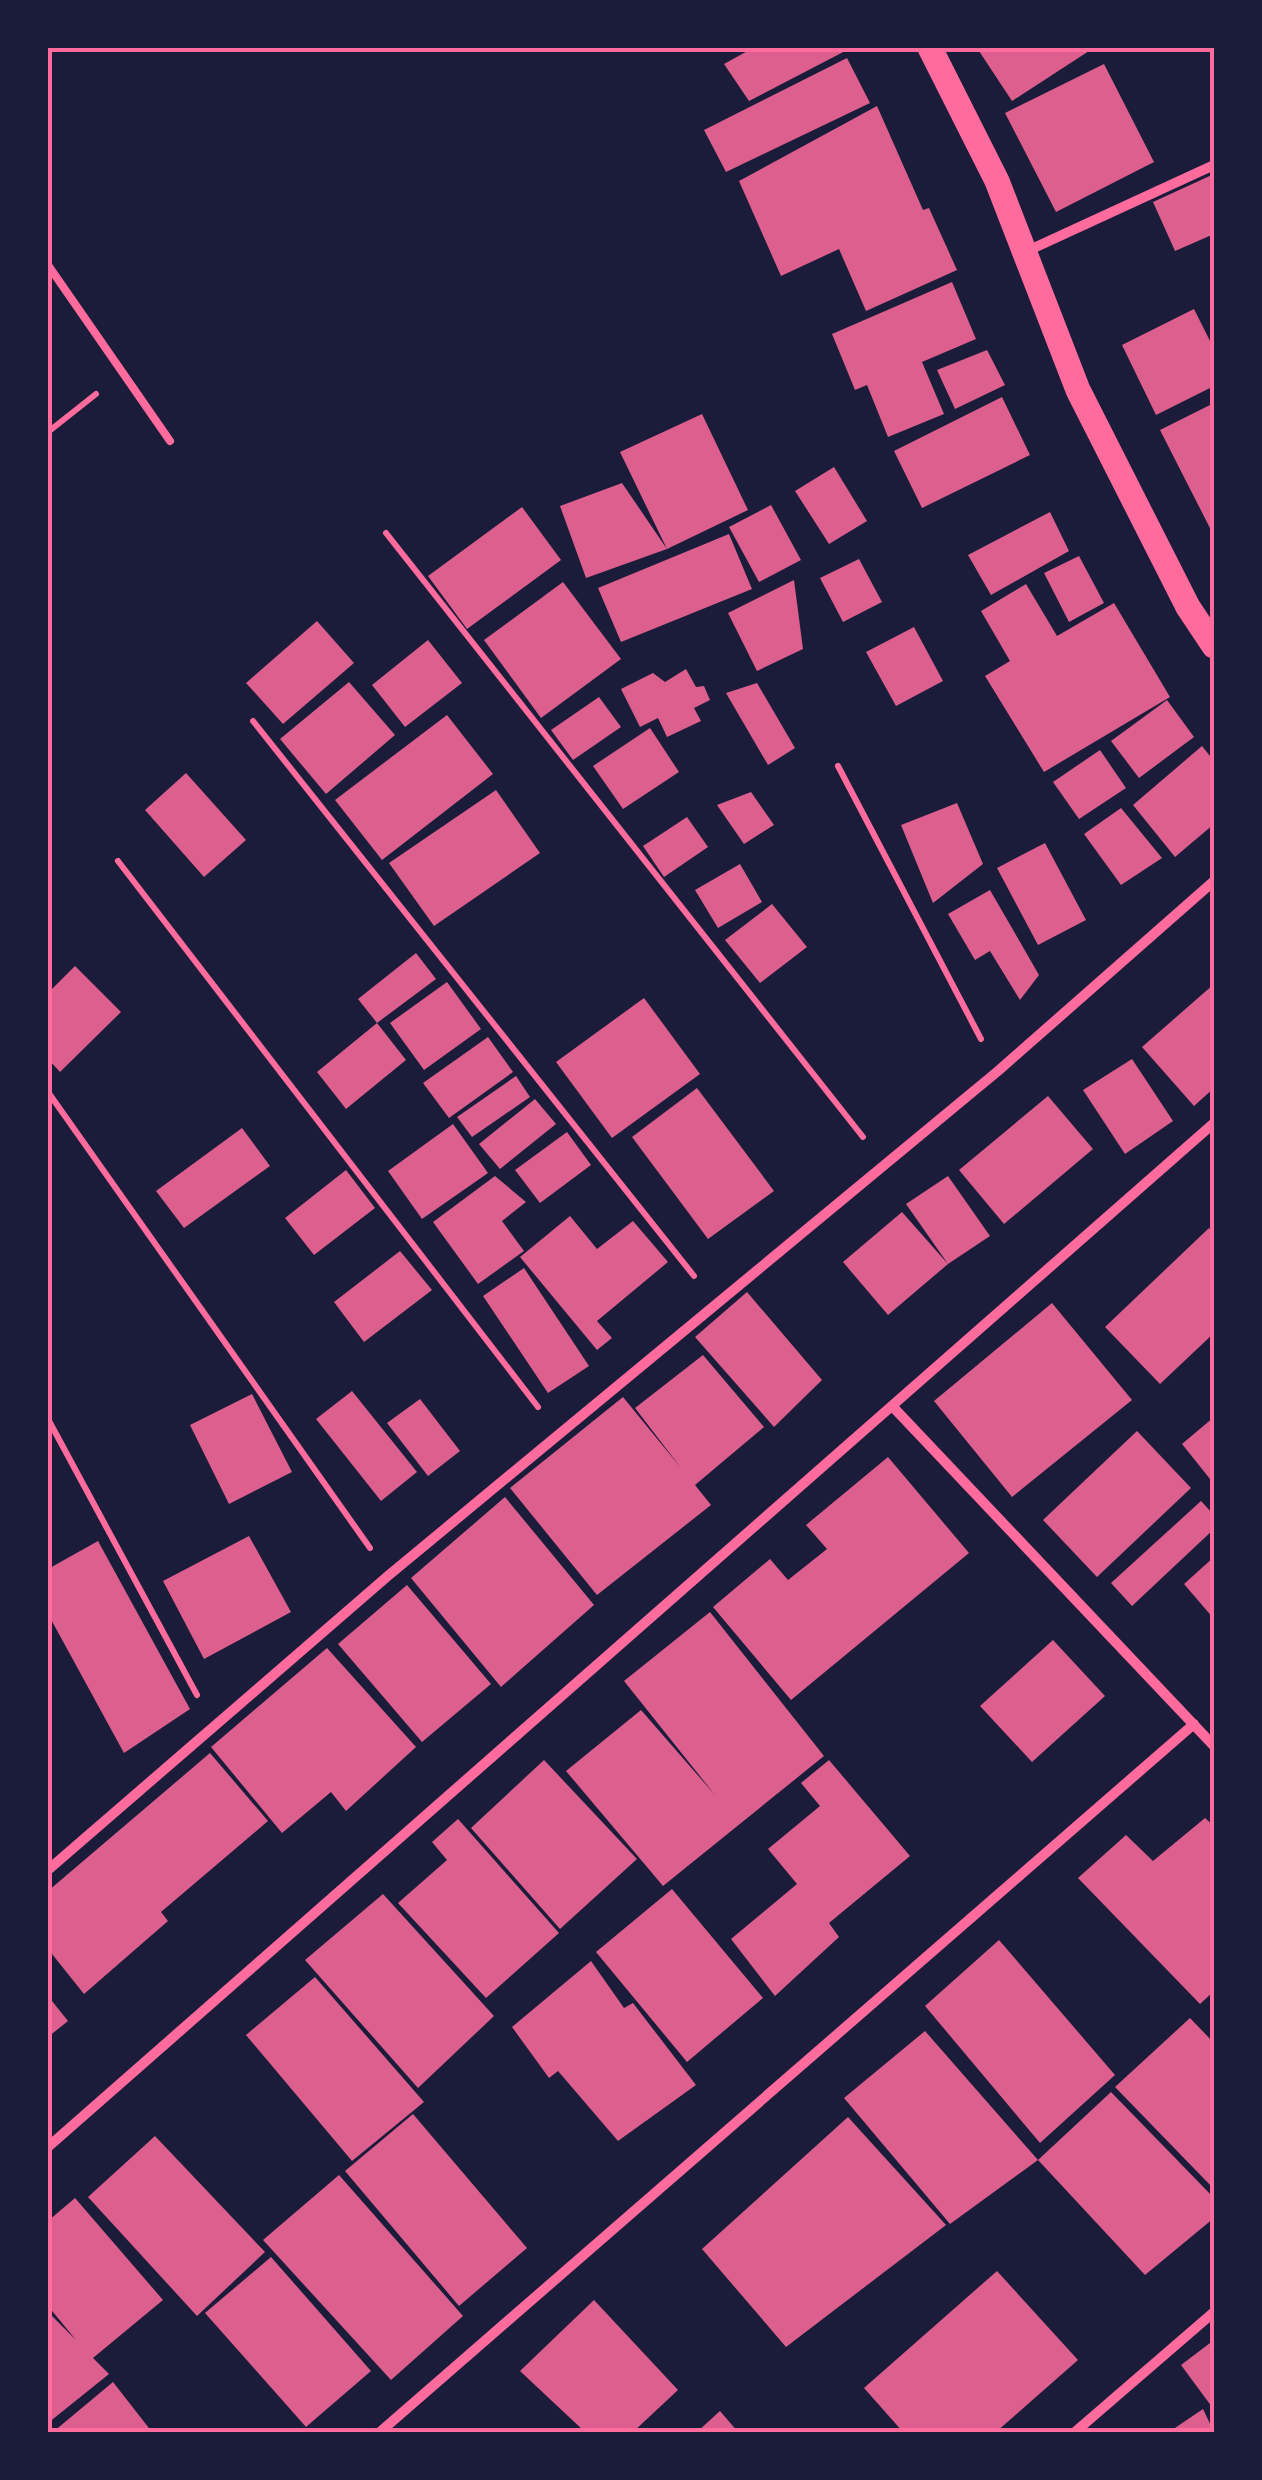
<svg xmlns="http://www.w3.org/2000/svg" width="1262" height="2480" font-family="Inter,sans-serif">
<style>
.building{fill:#dd5f8e}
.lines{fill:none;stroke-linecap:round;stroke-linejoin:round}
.path{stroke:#ff6b9d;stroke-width:6}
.service{stroke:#ff6b9d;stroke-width:8}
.minor{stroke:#ff6b9d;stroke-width:10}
.primary{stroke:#ff6b9d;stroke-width:25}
.neatline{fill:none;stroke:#ff6b9d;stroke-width:4}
</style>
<rect width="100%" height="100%" fill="#1b1b3a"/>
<path class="building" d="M753,48H851L749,101L724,64Z
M977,48H1087L1089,51L1012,101Z
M847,58L870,103L726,172L704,130Z
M1104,64L1154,162L1056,212L1005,113Z
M877,106L923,210L929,208L957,270L866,311L839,249L781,276L739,181Z
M1214,174V234L1175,251L1153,202Z
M952,282L976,339L922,362L944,414L888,437L867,385L855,390L832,334Z
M1194,309L1214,349V386L1156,415L1122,345Z
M987,350L1005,385L955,409L937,370Z
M1002,397L1030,455L922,508L894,451Z
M1214,403V536L1160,430Z
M702,414L748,510L667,549L586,578L560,506L622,483L667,549L620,452Z
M834,467L867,521L829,544L795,491Z
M771,505L801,560L759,582L729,527Z
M522,507L561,560L467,629L428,576Z
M1050,512L1069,551L991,595L968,555Z
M729,534L752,589L621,642L598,588Z
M1079,556L1104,603L1069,622L1044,573Z
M859,559L882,602L843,622L820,578Z
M794,580L803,649L757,671L728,613Z
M563,582L621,659L541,718L484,640Z
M1026,584L1057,636L1114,603L1170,697L1044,772L985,676L1010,661L981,611Z
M317,621L354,663L283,724L246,683Z
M914,627L943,681L896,706L866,652Z
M428,640L462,683L405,727L372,685Z
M686,669L696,687L704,686L710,700L694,708L701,721L667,737L658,718L640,727L621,689L653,673L665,682Z
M349,682L395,735L326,794L280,739Z
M757,683L795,748L768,765L726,693Z
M599,697L621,727L573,760L551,730Z
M1167,700L1194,737L1139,778L1111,741Z
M447,715L493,774L382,860L335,800Z
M650,728L679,772L623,809L593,766Z
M1202,746L1214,761V824L1175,857L1133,805Z
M1100,750L1126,788L1079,819L1053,782Z
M186,773L246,840L204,877L145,810Z
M496,790L540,853L434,926L389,863Z
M751,792L774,825L744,844L717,805Z
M957,803L983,864L933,903L901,825Z
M1121,808L1162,858L1121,885L1084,834Z
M687,817L708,847L664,877L643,846Z
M1045,843L1086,920L1038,945L997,868Z
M740,864L762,902L718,928L695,890Z
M990,890L1039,975L1020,1000L990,951L975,960L948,914Z
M772,904L807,947L760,983L725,940Z
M416,953L436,979L377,1023L406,1060L346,1109L317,1072L377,1023L358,999Z
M75,966L121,1012L60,1072L48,1059V993Z
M447,982L481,1029L424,1070L390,1023Z
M1214,984V1088L1194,1106L1142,1047Z
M644,998L700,1074L612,1138L556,1062Z
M488,1037L513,1072L449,1118L423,1083Z
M1132,1059L1173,1121L1125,1154L1083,1090Z
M516,1076L530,1097L472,1137L457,1117Z
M697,1088L774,1191L708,1239L632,1137Z
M1048,1096L1093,1149L1004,1224L959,1170Z
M535,1099L556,1124L500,1169L479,1144Z
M453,1124L488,1173L422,1219L388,1171Z
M242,1128L270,1166L184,1228L156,1191Z
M567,1132L591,1165L540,1203L515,1170Z
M346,1170L375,1208L314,1255L285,1218Z
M495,1176L526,1202L502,1221L524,1251L478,1284L433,1222Z
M948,1176L990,1236L948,1264L906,1204Z
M902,1212L948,1264L888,1315L843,1262Z
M570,1216L597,1249L633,1221L668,1262L597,1321L612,1338L597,1350L520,1257Z
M1209,1228L1214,1234V1333L1160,1384L1105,1327Z
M400,1251L432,1290L364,1342L334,1302Z
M524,1268L589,1366L548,1393L483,1296Z
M747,1292L822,1380L774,1427L695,1337Z
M1052,1303L1132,1400L1012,1497L934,1401Z
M703,1355L764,1427L695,1485L711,1505L597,1595L510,1488L623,1397L681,1468L635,1408Z
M352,1391L417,1472L381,1501L316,1419Z
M252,1394L292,1472L229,1504L190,1425Z
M420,1399L460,1451L428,1476L387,1423Z
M1214,1417V1484L1182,1444Z
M1137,1431L1191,1488L1097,1577L1043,1520Z
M888,1457L969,1553L791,1700L713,1607L770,1559L788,1580L827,1549L806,1525Z
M505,1497L594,1605L501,1687L411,1578Z
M1201,1501L1214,1515V1529L1132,1606L1111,1583Z
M249,1536L291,1612L204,1659L163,1581Z
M98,1541L190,1709L124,1753L48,1614V1569Z
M1214,1557V1619L1184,1584Z
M407,1585L491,1684L422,1742L338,1644Z
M710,1612L824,1756L663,1886L566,1771L641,1710L715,1795L624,1681Z
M1053,1640L1105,1696L1032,1762L980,1706Z
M327,1648L416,1747L346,1811L331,1792L282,1833L211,1747Z
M210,1753L268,1821L161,1912L168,1921L84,1994L48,1949V1891Z
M544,1760L637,1859L560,1929L471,1828Z
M829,1760L910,1856L829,1923L839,1937L775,1996L731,1939L797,1884L768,1849L820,1806L801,1783Z
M1205,1818L1214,1826V1991L1200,2004L1078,1878L1126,1835L1153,1861Z
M458,1819L559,1933L486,1998L398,1903L447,1860L432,1842Z
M672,1889L763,1998L687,2062L596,1952Z
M383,1894L494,2016L418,2088L305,1960Z
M999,1940L1115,2075L1040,2143L925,2006Z
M591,1961L624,2008L633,2003L696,2085L618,2141L558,2071L549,2078L512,2027Z
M315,1977L424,2102L352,2161L246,2035Z
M48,1996L68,2021L48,2037Z
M1190,2018L1214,2043L1212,2187L1115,2087Z
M925,2031L1038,2160L950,2224L844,2098Z
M1111,2092L1214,2198V2218L1145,2275L1038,2160Z
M413,2114L527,2248L459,2306L345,2171Z
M848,2117L946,2225L786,2347L702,2249Z
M155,2136L265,2252L197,2316L88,2197Z
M339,2175L463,2316L391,2380L263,2240Z
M75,2198L163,2300L93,2358L109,2374L48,2423V2312L76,2340L48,2306V2221Z
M271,2257L371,2371L306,2427L205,2313Z
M997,2271L1078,2360L996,2432H903L864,2388Z
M594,2300L678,2390L633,2432H585L520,2371Z
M1214,2340V2405L1212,2407L1181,2365Z
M113,2382L152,2432H53Z
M1203,2409L1214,2432H1169Z
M720,2411L738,2432H697Z"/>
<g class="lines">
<path class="path" d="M48,432L96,394
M386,533L863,1137
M253,721L694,1276
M838,766L981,1039
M118,861L538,1407
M48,1092L370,1548
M48,1419L197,1695"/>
<path class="service" d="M48,265L170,441"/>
<path class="minor" d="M1025,252L1214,165
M894,1408L1214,1746
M48,1870L389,1575L998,1071L1214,881
M48,2147L1214,1123
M380,2432L1194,1724
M1075,2432L1214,2312"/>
<path class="primary" d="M930,48L997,181L1078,390L1188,607L1214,646"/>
</g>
<rect width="1262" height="2480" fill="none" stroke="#1b1b3a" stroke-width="100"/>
<rect x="50" y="50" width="1162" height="2380" class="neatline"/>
</svg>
